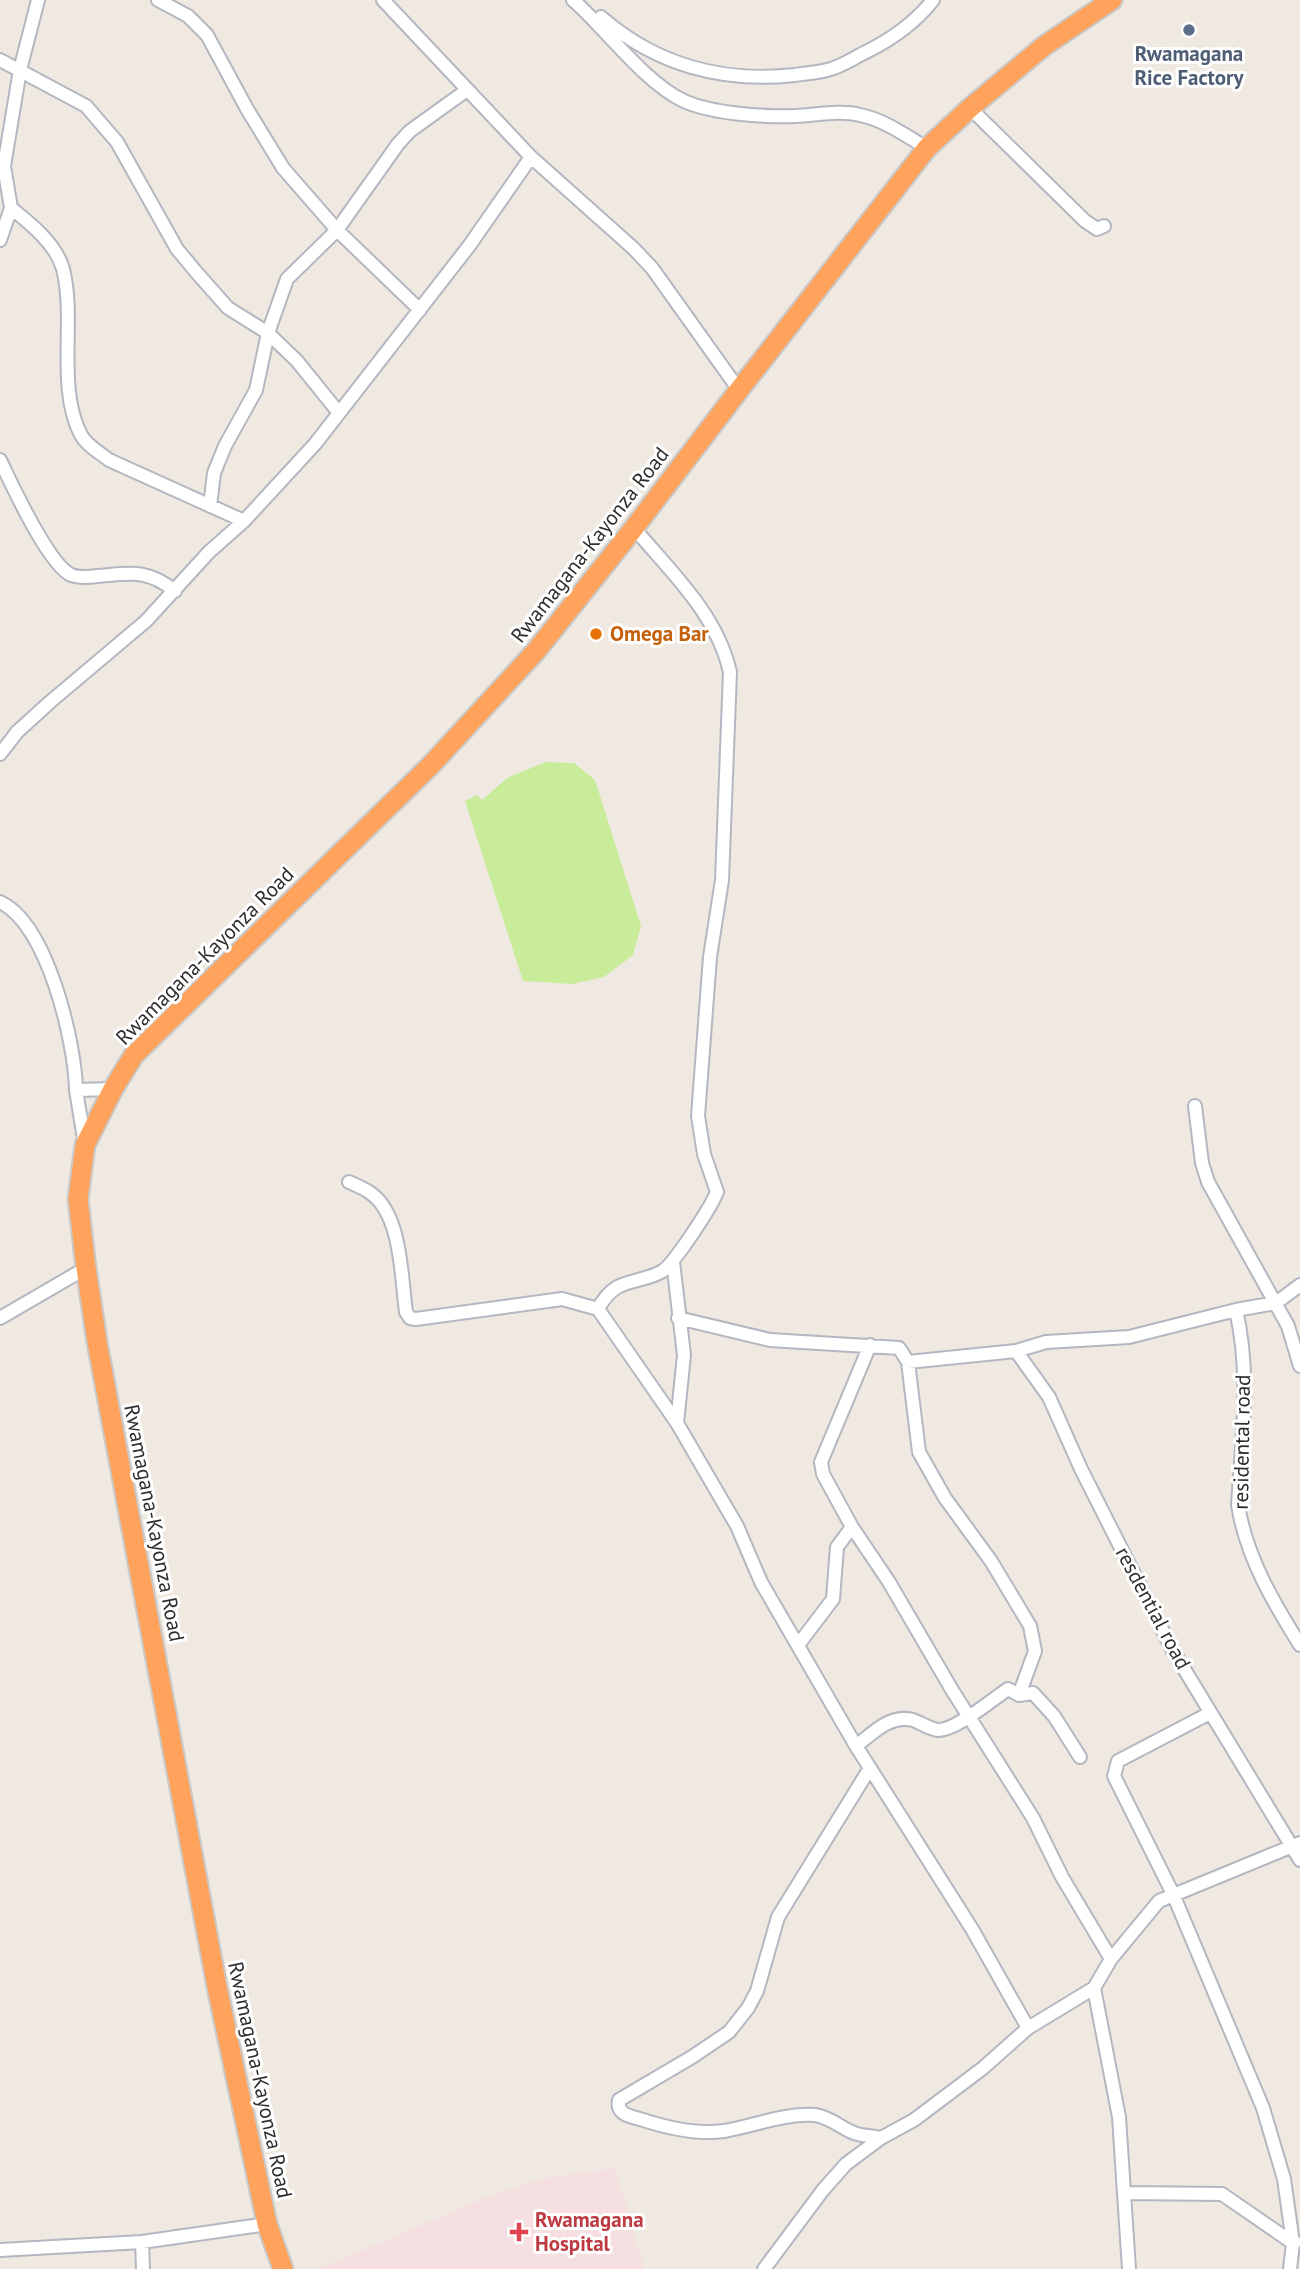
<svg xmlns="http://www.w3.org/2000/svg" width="1300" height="2269" font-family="'PT Sans',sans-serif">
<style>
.medical{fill:#f5dfe0}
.pitch{fill:#c9ec9a}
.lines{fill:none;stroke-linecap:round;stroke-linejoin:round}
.minor-casing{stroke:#b4b7c1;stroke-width:16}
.highway-casing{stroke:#c9c9c9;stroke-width:23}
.minor{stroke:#fff;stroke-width:12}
.highway{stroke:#ffa35c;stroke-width:19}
.service-dot{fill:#5c6f8a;stroke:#fff;stroke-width:2.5}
.food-dot{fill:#e8710a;stroke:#fff;stroke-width:2.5}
.health-dot{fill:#e0444e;stroke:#fff;stroke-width:2.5}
.labels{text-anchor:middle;stroke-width:6;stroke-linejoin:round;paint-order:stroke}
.service-label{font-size:21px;font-weight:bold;fill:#4e5e75;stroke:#fff}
.street-label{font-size:21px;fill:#2e2e2e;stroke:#fff}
.food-label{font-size:21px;font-weight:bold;fill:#c56008;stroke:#fff;text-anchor:start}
.health-label{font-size:21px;font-weight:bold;fill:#be3a42;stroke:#fff;text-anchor:start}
</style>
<rect width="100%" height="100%" fill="#efe9e1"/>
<path class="medical" d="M615,2168L644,2269H318L492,2195L546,2178Z"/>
<path class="pitch" d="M546,762L574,763L595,780L641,926L633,955L604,977L572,984L523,981L465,801L477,795L482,800L507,778Z"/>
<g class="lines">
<g class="minor-casing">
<path id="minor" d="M38,0L20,70L4,166L11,208C31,224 56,244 63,269C76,320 56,387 81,435C87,446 99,452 109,460L244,521
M158,0L188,16L207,35L247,109L283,168L337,230L420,310
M383,0L531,157L633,248L652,268L739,390
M573,0C606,29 645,83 684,101C713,114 764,117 796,116C817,115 840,110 860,115C885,120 906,136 927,148
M601,17C656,65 723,83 795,75C806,73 817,73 827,70C841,67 853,58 866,52C892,39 915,23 933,0
M0,60L86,106L117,142L177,249L197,273L228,308L268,333L297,361L339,413
M970,108L1085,221L1097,229L1104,226
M0,240L11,208
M0,460C12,485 48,564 71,575C79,578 90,577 98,576C132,573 147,569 175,591
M210,506L214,473L225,446L256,390L268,333L287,279L337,230L398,144L410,131L467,90
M0,754L17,732L50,702L146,621L209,552L244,521L315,444L469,246L531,157
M0,902C47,923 75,1041 76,1090L113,1089
M76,1090L85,1145
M1195,1106L1202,1163L1208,1182L1288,1326L1300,1366
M349,1182C356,1185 363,1188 369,1192C402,1213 401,1277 406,1312L410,1318L416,1319L562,1299L598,1309C616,1276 633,1286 661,1272C673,1266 711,1207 717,1192L704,1154L698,1116L710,957L722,880L730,672C717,614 671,572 634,528
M673,1262L684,1355L677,1423L737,1526L761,1582L856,1746L972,1929L1028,2028
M598,1309L677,1423
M1236,1310C1251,1374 1242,1440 1238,1505C1246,1556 1273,1602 1300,1645
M0,1318L86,1268
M678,1318L770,1340L899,1348L908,1362L1016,1351L1046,1342L1129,1337L1236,1310L1276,1303L1300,1285
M870,1345L821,1462L823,1474L852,1527L889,1582L952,1690L1033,1818L1062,1877L1111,1959
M1016,1351L1049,1397L1081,1469L1172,1649L1300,1860
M908,1362L919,1452L945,1498L991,1561L1030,1626L1035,1651L1019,1695
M798,1645L833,1599L837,1547L852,1527
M1210,1713L1118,1761L1114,1776L1173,1894L1263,2108L1284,2179L1293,2243L1290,2269
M856,1746C873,1733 890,1714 913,1720C921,1723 930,1729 938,1730C955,1731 993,1699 1008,1689L1019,1695L1033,1693L1054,1716L1080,1757
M870,1768L778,1917L757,1991L748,2008L729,2032L692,2057L619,2100C616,2114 629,2116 640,2119C667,2128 696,2135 724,2131C753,2126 785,2113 815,2115C830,2117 841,2128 854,2133C862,2136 872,2136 881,2138
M1094,1988L1119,2117L1129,2269
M1126,2193L1222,2194L1293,2243L1295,2242
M142,2242L143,2269
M0,2250L142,2242L267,2224
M764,2269L823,2190L846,2164L881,2138L914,2120L983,2068L1028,2028L1094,1988L1111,1959L1159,1901L1300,1843"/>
</g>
<g class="highway-casing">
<path id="highway" d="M283,2269L267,2224L217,1987L97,1342L86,1268L78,1199L85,1145L113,1089L134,1055L431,765L536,651L634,528L739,390L927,148L970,108L1044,46L1112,0"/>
</g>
<use href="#minor" class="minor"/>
<use href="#highway" class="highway"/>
</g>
<circle class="service-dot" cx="1189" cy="30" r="7"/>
<circle class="food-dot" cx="596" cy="634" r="7"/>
<path class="health-dot" d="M515.5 2221.5h7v7h7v7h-7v7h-7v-7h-7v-7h7z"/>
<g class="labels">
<g class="service-label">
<text x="1189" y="61">Rwamagana<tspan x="1189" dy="24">Rice Factory</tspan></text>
</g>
<g class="street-label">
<text transform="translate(590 545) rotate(-52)" y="7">Rwamagana-Kayonza Road</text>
<text transform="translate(205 956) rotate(-45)" y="7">Rwamagana-Kayonza Road</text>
<text transform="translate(1242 1442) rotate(-89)" y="7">residental road</text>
<text transform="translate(154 1523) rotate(79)" y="7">Rwamagana-Kayonza Road</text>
<text transform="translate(1153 1608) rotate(62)" y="7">resdential road</text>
<text transform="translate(260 2080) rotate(78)" y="7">Rwamagana-Kayonza Road</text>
</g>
<g class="food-label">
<text x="610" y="641">Omega Bar</text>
</g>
<g class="health-label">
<text x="535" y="2227">Rwamagana<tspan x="535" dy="24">Hospital</tspan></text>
</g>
</g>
</svg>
